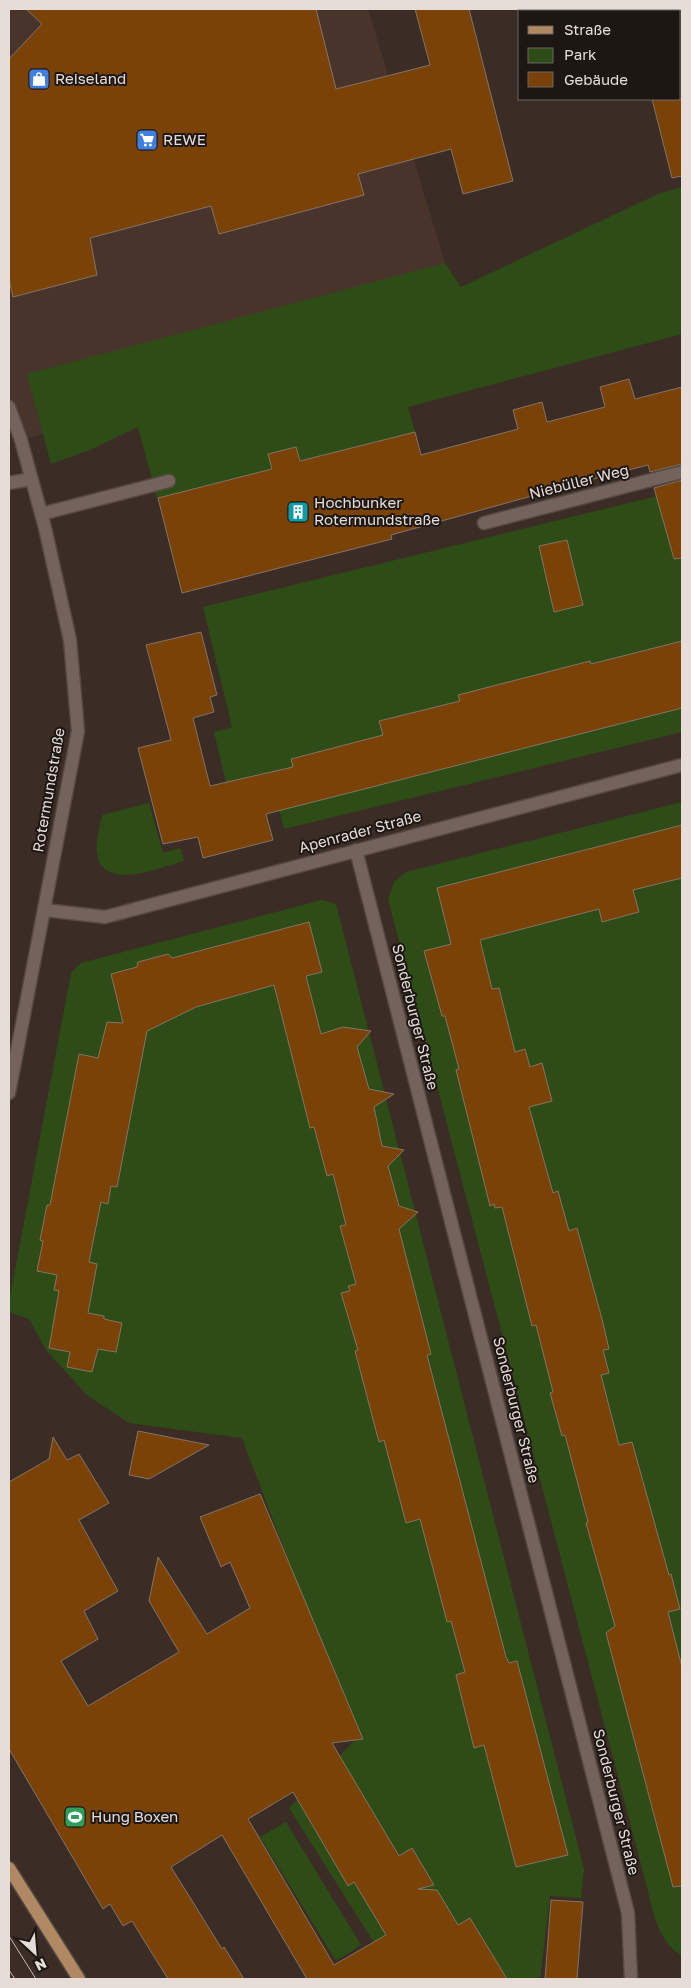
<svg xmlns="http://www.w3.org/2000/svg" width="691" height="1988" font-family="'Golos Text',sans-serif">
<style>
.built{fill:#49342b}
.green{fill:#2e4c15}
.building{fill:#7a4206;stroke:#827469;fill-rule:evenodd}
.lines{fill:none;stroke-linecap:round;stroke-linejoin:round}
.minor-casing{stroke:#554944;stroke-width:15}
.major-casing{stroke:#554944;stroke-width:15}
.minor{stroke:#74635c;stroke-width:12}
.major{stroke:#b08861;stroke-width:12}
.tram{stroke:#c5bbb6;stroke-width:1}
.labels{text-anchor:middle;stroke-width:4;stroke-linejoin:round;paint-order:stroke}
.poi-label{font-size:15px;fill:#e6ddd9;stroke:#1d1714;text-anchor:start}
.street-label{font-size:15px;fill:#e6ddd9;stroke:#1d1714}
</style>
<rect width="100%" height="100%" fill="#3b2d26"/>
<path class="built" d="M9,9H368L445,263L461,288L411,330L21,440L9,407Z"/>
<path class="green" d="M682,187V334L408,407L415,432L300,461L268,454L272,469L157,498L138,427L90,450L51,464L27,374L445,263L461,287L658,194Z
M682,490V732L284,829L274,789L230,800L214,732L232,727L203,607Z
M682,802V1955H681C655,1940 652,1903 644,1876L388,899L394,882L406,872Z
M149,803L163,853L180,848L184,861C161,867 103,893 97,853C95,842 100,826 102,815Z
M322,900L336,904L584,1869L581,1898L550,1896L540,1979H397L289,1808L356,1739L242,1438L129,1423L87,1395L46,1350L29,1319L9,1312V1302L71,973L81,963Z
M286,1822L361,1945L336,1961L260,1837Z"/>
<path class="building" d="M26,9H316L336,89L430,65L415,9H469L513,181L463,194L451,149L358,174L364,195L219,234L211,206L90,238L97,275L13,297L9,279V59L42,24Z
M652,99H682V176L672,178Z
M629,379L635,399L682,387V464L650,472L648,465L593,479L391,535L392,539L182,593L158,498L272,469L268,454L296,447L300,461L415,432L421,455L518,429L513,410L542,402L547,422L605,407L600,387Z
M682,480V558L674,559L654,488Z
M567,540L583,605L554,612L539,546Z
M201,632L217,695L210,697L214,712L193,718L210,786L293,767L291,759L383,735L379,721L460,701L458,695L590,661L591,664L682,641V708L266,814L273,840L203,858L198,837L163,844L138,748L171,740L146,645Z
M682,825V878L633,890L639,912L602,922L599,909L480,940L492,989L499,988L515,1052L525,1049L530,1067L542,1063L552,1101L529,1107L553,1193L558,1191L569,1231L577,1228L602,1319L609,1349L603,1350L609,1373L601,1375L619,1445L632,1442L669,1575L671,1574L680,1609L668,1612L682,1667V1886L673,1887L606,1633L615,1626L586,1523L588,1522L565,1435L562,1436L550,1393L553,1392L536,1325L532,1326L502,1207L495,1208L494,1204L490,1206L456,1070L459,1069L445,1016H442L424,951L451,944L437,888Z
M309,922L322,972L306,976L321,1034L343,1027L371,1031L357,1047L369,1089L394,1094L374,1107L382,1146L404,1150L388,1166L399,1206L418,1212L399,1229L431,1354L427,1355L428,1359L506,1657L509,1663L517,1661L568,1855L516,1867L484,1745L474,1748L456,1675L465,1672L451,1621L447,1622L420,1519L406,1523L384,1440L379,1442L355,1351L358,1350L341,1293L350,1291L348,1286L356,1284L340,1226L346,1225L333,1174L327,1176L314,1127L310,1128L274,985L196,1007L147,1031L117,1187L111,1186L108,1204L101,1202L89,1262L97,1264L88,1313L104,1316V1319L122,1323L116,1352L98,1349L92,1372L67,1367L70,1352L49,1348L59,1291L54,1290L57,1275L37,1271L43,1241L40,1240L47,1205H50L79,1054L98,1058L107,1022L123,1023L111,974L137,967L138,962L168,954L172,958Z
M138,1431L209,1445L149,1479L129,1475Z
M53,1437L67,1460L79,1454L109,1503L79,1520L118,1591L84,1611L98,1639L61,1661L88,1706L179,1652L149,1601L158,1557L207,1634L250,1608L230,1562L221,1567L200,1517L260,1494L363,1739L332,1743L399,1856L412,1848L434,1885L418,1889L437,1890L458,1925L470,1918L507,1979H307L222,1835L171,1867L222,1949L224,1947L244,1979H168L132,1921L123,1926L110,1904L103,1909L9,1749V1482L49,1459ZM293,1792L348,1886L354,1882L386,1935L334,1965L248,1819Z
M551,1900L583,1902L577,1979H545Z"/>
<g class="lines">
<g class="minor-casing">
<path id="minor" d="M9,407L21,440L45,528L70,640L78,731L9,1093
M9,483L31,479
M41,514L169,481
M484,523L682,472
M356,850L628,1913L631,1979
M45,910L105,917L682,765"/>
</g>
<g class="major-casing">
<path id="major" d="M9,1868L79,1979"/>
</g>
<use href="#minor" class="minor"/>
<use href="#major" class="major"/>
<path class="tram" d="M9,1936L36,1979
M9,1970L15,1979"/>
</g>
<defs>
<g id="shop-square" transform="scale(1.125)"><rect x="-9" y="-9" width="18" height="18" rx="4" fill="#3f7fe0" stroke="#1d1714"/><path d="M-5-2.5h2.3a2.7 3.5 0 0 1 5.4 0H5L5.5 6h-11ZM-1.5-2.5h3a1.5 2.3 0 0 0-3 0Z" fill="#fff"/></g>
<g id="supermarket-square" transform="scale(1.125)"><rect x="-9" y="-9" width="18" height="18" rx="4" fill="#3f7fe0" stroke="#1d1714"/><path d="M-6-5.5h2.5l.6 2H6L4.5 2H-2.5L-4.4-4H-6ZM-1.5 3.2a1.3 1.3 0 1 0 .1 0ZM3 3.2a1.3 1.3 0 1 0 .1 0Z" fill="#fff"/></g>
<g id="building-square" transform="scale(1.125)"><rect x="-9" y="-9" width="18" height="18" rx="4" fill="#0f9aa8" stroke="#1d1714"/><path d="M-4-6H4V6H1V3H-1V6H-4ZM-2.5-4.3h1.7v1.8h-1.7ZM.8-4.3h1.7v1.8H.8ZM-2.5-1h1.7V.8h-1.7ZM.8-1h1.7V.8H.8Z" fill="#fff"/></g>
<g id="stadium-square" transform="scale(1.125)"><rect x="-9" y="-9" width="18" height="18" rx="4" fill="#2e9e5b" stroke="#1d1714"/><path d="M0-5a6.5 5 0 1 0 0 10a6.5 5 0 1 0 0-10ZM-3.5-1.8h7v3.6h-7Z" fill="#fff"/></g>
</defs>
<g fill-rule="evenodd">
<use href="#shop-square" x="39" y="79"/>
<use href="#supermarket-square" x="147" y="140"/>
<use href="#building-square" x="298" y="512"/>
<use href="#stadium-square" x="75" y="1817"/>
</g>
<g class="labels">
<g class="poi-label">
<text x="55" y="84">Reiseland</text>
<text x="163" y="145">REWE</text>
<text x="314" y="508">Hochbunker<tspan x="314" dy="17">Rotermundstraße</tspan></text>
<text x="91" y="1822">Hung Boxen</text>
</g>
<g class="street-label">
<text transform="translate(579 482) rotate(-14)" y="5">Niebüller Weg</text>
<text transform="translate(49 790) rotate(-80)" y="5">Rotermundstraße</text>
<text transform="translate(360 832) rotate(-15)" y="5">Apenrader Straße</text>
<text transform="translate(415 1017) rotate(76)" y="5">Sonderburger Straße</text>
<text transform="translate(516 1410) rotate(76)" y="5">Sonderburger Straße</text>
<text transform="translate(616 1802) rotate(76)" y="5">Sonderburger Straße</text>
</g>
</g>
<rect width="691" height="1988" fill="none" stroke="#e6ddd9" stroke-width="20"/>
<rect x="518" y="10" width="162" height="90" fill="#1d1714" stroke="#6d6663"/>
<rect x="528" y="26" width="25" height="8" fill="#b08861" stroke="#6d6663"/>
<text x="564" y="35" font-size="15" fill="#e6ddd9">Straße</text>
<rect x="528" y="48" width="25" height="15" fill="#2e4c15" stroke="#6d6663"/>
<text x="564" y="60" font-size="15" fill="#e6ddd9">Park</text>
<rect x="528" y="72" width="25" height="15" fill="#7a4206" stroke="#6d6663"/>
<text x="564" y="85" font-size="15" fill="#e6ddd9">Gebäude</text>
<g transform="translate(35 1953) rotate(154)" stroke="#1d1714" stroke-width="4" paint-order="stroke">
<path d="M0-4L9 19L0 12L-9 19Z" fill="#e6ddd9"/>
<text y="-8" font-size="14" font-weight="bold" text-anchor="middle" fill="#e6ddd9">N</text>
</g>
</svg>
